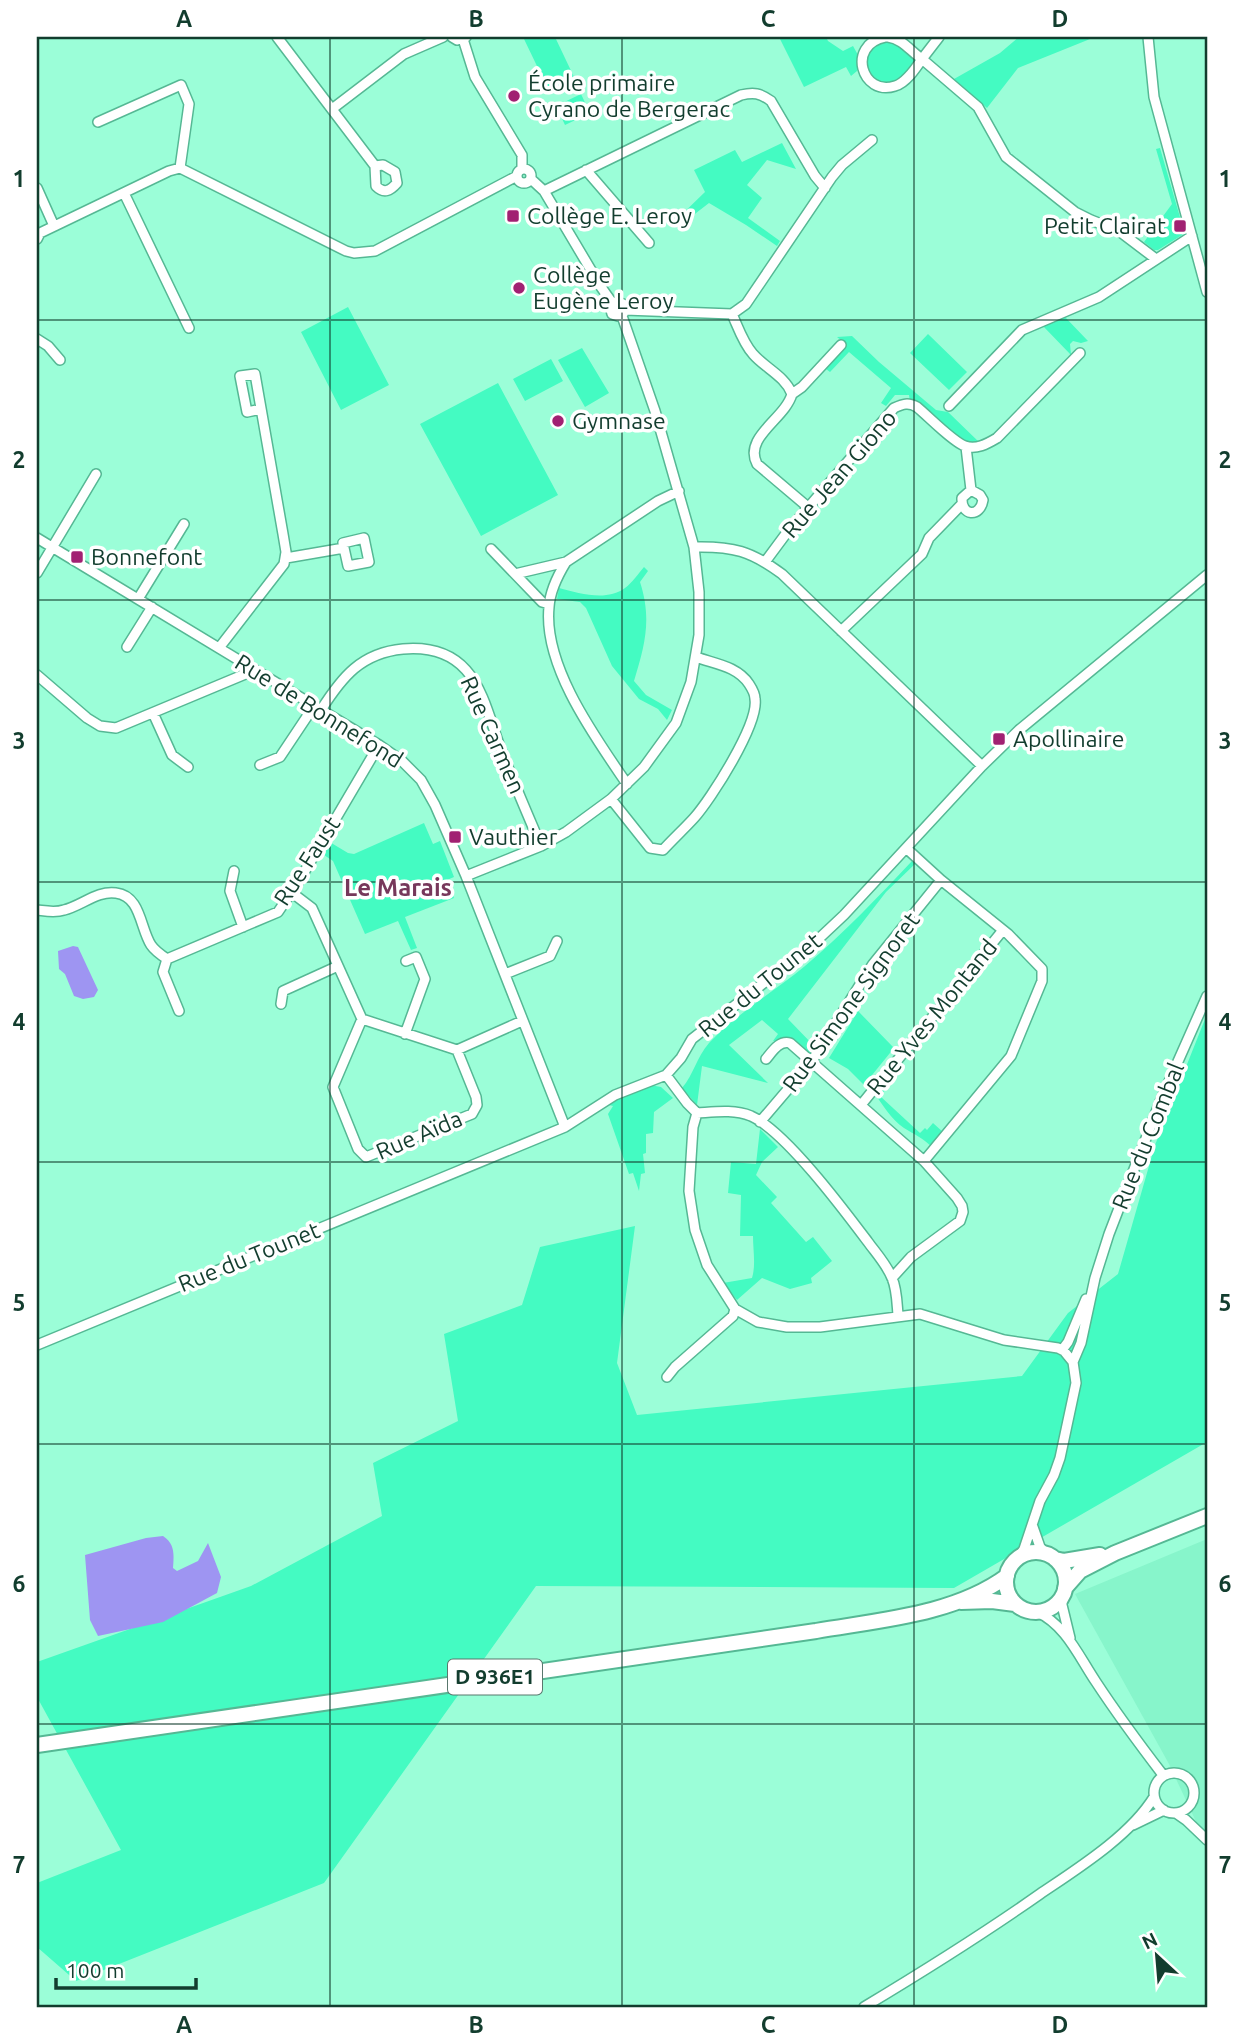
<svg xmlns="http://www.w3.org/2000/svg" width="1244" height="2044" font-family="Ubuntu,sans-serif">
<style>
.built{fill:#87f5cb}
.green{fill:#44fbc2}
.water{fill:#9e95f2}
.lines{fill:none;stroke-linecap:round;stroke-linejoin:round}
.street-casing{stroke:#55b894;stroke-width:12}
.primary-casing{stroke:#55b894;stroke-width:18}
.street{stroke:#fff;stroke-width:9}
.primary{stroke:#fff;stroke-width:14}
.grid{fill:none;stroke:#123d2e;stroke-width:2;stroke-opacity:0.55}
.poi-dot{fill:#a12172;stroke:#fff;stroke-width:2.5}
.labels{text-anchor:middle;stroke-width:7;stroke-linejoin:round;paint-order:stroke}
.shield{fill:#fff;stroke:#59776d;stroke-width:2}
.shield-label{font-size:21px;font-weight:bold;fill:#123d2e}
.poi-label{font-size:23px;fill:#123d2e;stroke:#fff;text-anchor:start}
.street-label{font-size:23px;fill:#123d2e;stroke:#fff}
.neighbourhood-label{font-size:24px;font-weight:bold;fill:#77385b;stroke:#fff}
.neatline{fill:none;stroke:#123d2e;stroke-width:2.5}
.grid-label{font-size:23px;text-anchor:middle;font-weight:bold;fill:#123d2e}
</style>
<rect width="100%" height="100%" fill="#9bfed8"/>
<path class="built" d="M1207,1539V1845L1169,1764L1075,1594Z"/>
<path class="green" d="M528,37H555L574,77L548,89L524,39Z
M779,37H826L828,41L843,51L853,46L858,55L857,71L851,76L846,67L804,87Z
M1019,37H1095L1018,68L987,108L954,79L1000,53Z
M880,41C895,41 906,49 915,60C910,67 905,76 897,81C880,90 862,75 865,57C866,50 875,45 880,41Z
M581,94L590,113L565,125L556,106Z
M782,143L796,169L767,160L747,185L762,198L748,218L780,241L777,246L746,225L709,203L678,227L674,222L705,192L694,170L735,150L742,162Z
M1160,148L1184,231L1182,235L1158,250H1154L1144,242L1172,204L1156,149Z
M348,307L389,385L341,410L301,332Z
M1065,317L1088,341L1081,343L1073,341L1070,344L1071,355L1042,325Z
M928,334L967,372L949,390L910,353Z
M852,336L879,362L936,410L948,412L980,443C959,446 934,417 919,403L910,402L909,395H895L886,406L881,403L891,388L849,352L830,372L826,369L847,345L837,337Z
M582,348L609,393L585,407L558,360Z
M551,359L563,381L525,401L513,379Z
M498,383L558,495L481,536L420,424Z
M644,567L648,571L640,582C652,619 645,645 634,681L646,695L672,710L667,720L658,709L639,699L612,666L586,608L580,602L557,599L559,588C579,593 606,602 625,588C632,583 638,574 644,567Z
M424,823L433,844L440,841L454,877L447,880L454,898L405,917L417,948L411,950L398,921L365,934L333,861L321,853L328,841L348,853L354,854Z
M912,861L916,863L886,892L788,1019L816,1048L811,1056L790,1039L773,1041L778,1034L762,1020L729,1045L768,1083L702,1066L697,1105L682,1088C694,1074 696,1058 709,1043C736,1014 775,991 805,966C844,933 878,897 912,861Z
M858,1011L894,1048L864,1085L848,1069L829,1058Z
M1207,1014V1442L954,1588L536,1586L324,1883L76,1981L37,1947V1883L121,1850L37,1697V1662L251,1586L382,1516L373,1463L458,1421L444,1334L522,1305L540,1247L635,1226L617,1363L637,1415L1022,1376L1068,1313L1118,1274L1155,1145Z
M650,1085L661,1087L673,1098L654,1112L653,1133L646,1134V1153L643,1154L645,1173L641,1174L639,1191L633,1173L629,1174L608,1114L613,1106L609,1105L625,1095Z
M883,1086L886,1089L880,1096L920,1133L925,1128L927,1130L933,1123L944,1133L932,1147C924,1139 914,1134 904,1128C891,1119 883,1105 874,1093H877Z
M760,1129L778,1147L762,1162L756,1175L777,1197L771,1203L806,1242L813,1237L832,1261L811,1278L812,1283L790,1289L762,1278L737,1300L723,1283L752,1278C756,1265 753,1250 753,1236H740L741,1195L728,1193L731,1162L756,1164Z"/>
<path class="water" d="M73,946L78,947L98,990L94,997L83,999L74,996L65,974L59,969L58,951Z
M163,1536C175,1544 174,1554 173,1568L177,1571L198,1561L208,1543L221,1577L217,1593L163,1622L98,1636L90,1620L85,1555L146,1538Z"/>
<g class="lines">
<g class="street-casing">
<path id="street" d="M277,37L375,166L376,186C384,194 390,191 397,183L395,172L383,165L375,166
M452,37L457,40L466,37
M885,37C846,45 862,97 895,86C906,83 916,68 922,59C910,51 903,39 888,37
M939,37L922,59L978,107L1006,157L1075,212L1091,220L1119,231L1156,259
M1148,37L1154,97L1207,292
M463,39L475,77L522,155V169
M332,109L404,54L443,37
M98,122L181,85L189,104L180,168
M180,168L346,251L354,253L375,251L517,176
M517 176a7 7 0 1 1 14 0a7 7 0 1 1-14 0Z
M586,170L649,243
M531,179L544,191L601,287L613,304L611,310L612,314L618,316H622L625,310L623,304L618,302L613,304
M37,188L54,226
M544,191L741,95C754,92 760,93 771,101L815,176L825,188
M124,193L189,328
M37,239L40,233L169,171L180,168
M625,310L732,314L746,304L832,177L842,165L872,140
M732,314C738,327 743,343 753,354C765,368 785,376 792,394C785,419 743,437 757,464L809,508
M37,339L48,346L60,360
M792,394L802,387L841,345
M949,406L1022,330L1099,297L1192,236
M966,447L971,490L962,498C961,516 980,518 983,500L980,495L971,490
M37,538L379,745L402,761L421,780L435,805L466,876L565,1127
M694,547C733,546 751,551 782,574L982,766
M491,549L542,602L549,604
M286,558L344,548L348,566L369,562L364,538L343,543L344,548
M765,562L788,531L894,408C903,404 908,402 917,407C928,416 953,442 965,446C976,450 987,444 997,438L1080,353
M37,573L96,474
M515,574L566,562
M138,599L184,524
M841,631L922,554L929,538L962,504
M127,647L152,607
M219,648L284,564L286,552L283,534L255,374L240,376L247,412L261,409
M37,675L87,718L100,726L116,728L255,670
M321,710C342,677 361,653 403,649C426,647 449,651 466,670C484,690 491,723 500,747C513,781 527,813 541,846
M153,713L172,755L188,767
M260,765L280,757L314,706
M627,784C595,737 543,666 549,607C550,591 558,575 566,562L658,501L679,491
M611,799L650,848L663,850C673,839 684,829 694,818C711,799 759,724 755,699C755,694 751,687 749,684C737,666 715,664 696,657
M906,848L941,880L1008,934L1042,969V981L1011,1056L924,1161
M234,871L230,891L243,927
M466,876L541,846L566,832L611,799L644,767L676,723L691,682L699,635V592L694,547L655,411L622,316
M291,892L312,908L362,1019L457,1050L522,1021
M37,910C46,911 55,913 64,910C81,906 98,890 116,893C141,896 140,928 151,945C155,951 161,955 167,959L163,972L179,1011
M167,959L278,912L299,881L379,745
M505,974L550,956L557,941
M281,1004L283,991L338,966
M362,1019L333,1087L358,1149L366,1157L472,1114L477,1105L476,1097L457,1050
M405,1034L425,979L416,957L406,961
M766,1059C772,1052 779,1040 790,1043L924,1161L957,1198L962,1206L963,1212L960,1221L911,1257L892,1278
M666,1075L687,1103L697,1113C714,1112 734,1109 751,1116C785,1131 844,1210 868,1242C876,1253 887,1265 892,1278C897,1289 897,1304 898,1315
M861,1105L1003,930
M697,1113L693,1127L689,1191L695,1230L707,1265L735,1309L758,1322L787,1327H820L920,1314L1004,1340L1058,1348L1064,1351L1073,1362
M760,1122L812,1061L873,964L941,880
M37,1345L565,1127L615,1095L666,1075L681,1058L692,1039L811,946L844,915L982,766L1019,730L1207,575
M1062,1350L1068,1342L1086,1299
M667,1377L675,1367L733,1316L735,1309
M1033,1527L1040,1547L1047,1555
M1018,1558L1024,1549L1040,1501L1054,1475L1060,1458L1076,1383L1073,1362L1081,1343L1095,1278L1109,1234L1160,1102L1207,996
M1062,1597V1605L1070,1638
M1037,1612C1066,1625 1079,1657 1096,1682C1117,1714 1140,1745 1163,1775
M1154 1793a20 20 0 1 1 40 0a20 20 0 1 1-40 0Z
M1176,1813L1186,1820L1207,1840
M1133,1825L1164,1810
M864,2007C924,1971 983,1934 1040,1894C1077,1869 1130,1836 1154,1797"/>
</g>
<g class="primary-casing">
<path id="primary" d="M1006 1582a30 30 0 1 1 60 0a30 30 0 1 1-60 0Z
M1055,1559L1064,1561L1100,1555
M1065,1588L1080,1571L1115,1553L1207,1516
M961,1602L992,1601L1015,1604
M37,1745L816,1631C879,1620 954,1615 1007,1576"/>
</g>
<use href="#street" class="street"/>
<use href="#primary" class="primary"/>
</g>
<path class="grid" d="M330,37V2007M622,37V2007M914,37V2007M37,320H1207M37,600H1207M37,882H1207M37,1162H1207M37,1444H1207M37,1724H1207"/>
<g class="poi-dot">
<circle cx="514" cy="96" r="7"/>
<rect x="506" y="209" width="14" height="14" rx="3.5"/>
<rect x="1173" y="219" width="14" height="14" rx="3.5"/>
<circle cx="519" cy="288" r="7"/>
<circle cx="558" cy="421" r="7"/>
<rect x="70" y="550" width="14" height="14" rx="3.5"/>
<rect x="992" y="732" width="14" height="14" rx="3.5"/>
<rect x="448" y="830" width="14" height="14" rx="3.5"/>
</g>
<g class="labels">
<rect class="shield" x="448" y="1659.5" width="94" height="35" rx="5"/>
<g class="shield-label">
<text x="495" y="1684">D 936E1</text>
</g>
<g class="poi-label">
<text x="528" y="91">École primaire<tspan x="528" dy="26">Cyrano de Bergerac</tspan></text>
<text x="527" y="224">Collège E. Leroy</text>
<text x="1166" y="234" text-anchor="end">Petit Clairat</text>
<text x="533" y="283">Collège<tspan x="533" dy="26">Eugène Leroy</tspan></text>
<text x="572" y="429">Gymnase</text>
<text x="91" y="565">Bonnefont</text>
<text x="1013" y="747">Apollinaire</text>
<text x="469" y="845">Vauthier</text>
</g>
<g class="street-label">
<text transform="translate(839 474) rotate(-49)" y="8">Rue Jean Giono</text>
<text transform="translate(319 711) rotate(32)" y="8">Rue de Bonnefond</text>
<text transform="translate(493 735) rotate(66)" y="8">Rue Carmen</text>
<text transform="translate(307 861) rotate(-57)" y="8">Rue Faust</text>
<text transform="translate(760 985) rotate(-39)" y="8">Rue du Tounet</text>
<text transform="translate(851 1002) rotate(-54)" y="8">Rue Simone Signoret</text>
<text transform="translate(932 1017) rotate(-51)" y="8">Rue Yves Montand</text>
<text transform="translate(419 1135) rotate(-23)" y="8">Rue Aïda</text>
<text transform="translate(1148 1136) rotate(-68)" y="8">Rue du Combal</text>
<text transform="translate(249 1257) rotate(-22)" y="8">Rue du Tounet</text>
</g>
<g class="neighbourhood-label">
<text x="398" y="896">Le Marais</text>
</g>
</g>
<rect width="1244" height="2044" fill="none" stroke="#ffffff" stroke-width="77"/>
<g transform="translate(1157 1956) rotate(334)" stroke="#ffffff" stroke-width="5" paint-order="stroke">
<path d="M0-5L12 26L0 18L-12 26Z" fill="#123d2e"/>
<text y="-10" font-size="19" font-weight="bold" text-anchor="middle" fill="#123d2e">N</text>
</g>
<path d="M56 1978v10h140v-10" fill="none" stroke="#123d2e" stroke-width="3.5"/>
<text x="66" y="1978" font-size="21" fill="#123d2e" stroke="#ffffff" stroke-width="5" paint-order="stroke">100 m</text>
<rect x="38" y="38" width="1168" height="1968" class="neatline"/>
<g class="grid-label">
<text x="184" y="27">A</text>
<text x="476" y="27">B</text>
<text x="768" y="27">C</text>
<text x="1060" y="27">D</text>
<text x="19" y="187">1</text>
<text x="1225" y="187">1</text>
<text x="19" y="468">2</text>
<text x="1225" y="468">2</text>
<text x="19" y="749">3</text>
<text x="1225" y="749">3</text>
<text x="19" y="1030">4</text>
<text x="1225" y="1030">4</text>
<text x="19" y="1311">5</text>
<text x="1225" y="1311">5</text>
<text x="19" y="1592">6</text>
<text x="1225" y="1592">6</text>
<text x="19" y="1873">7</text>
<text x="1225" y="1873">7</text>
<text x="184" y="2033">A</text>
<text x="476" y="2033">B</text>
<text x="768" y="2033">C</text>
<text x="1060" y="2033">D</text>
</g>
</svg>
